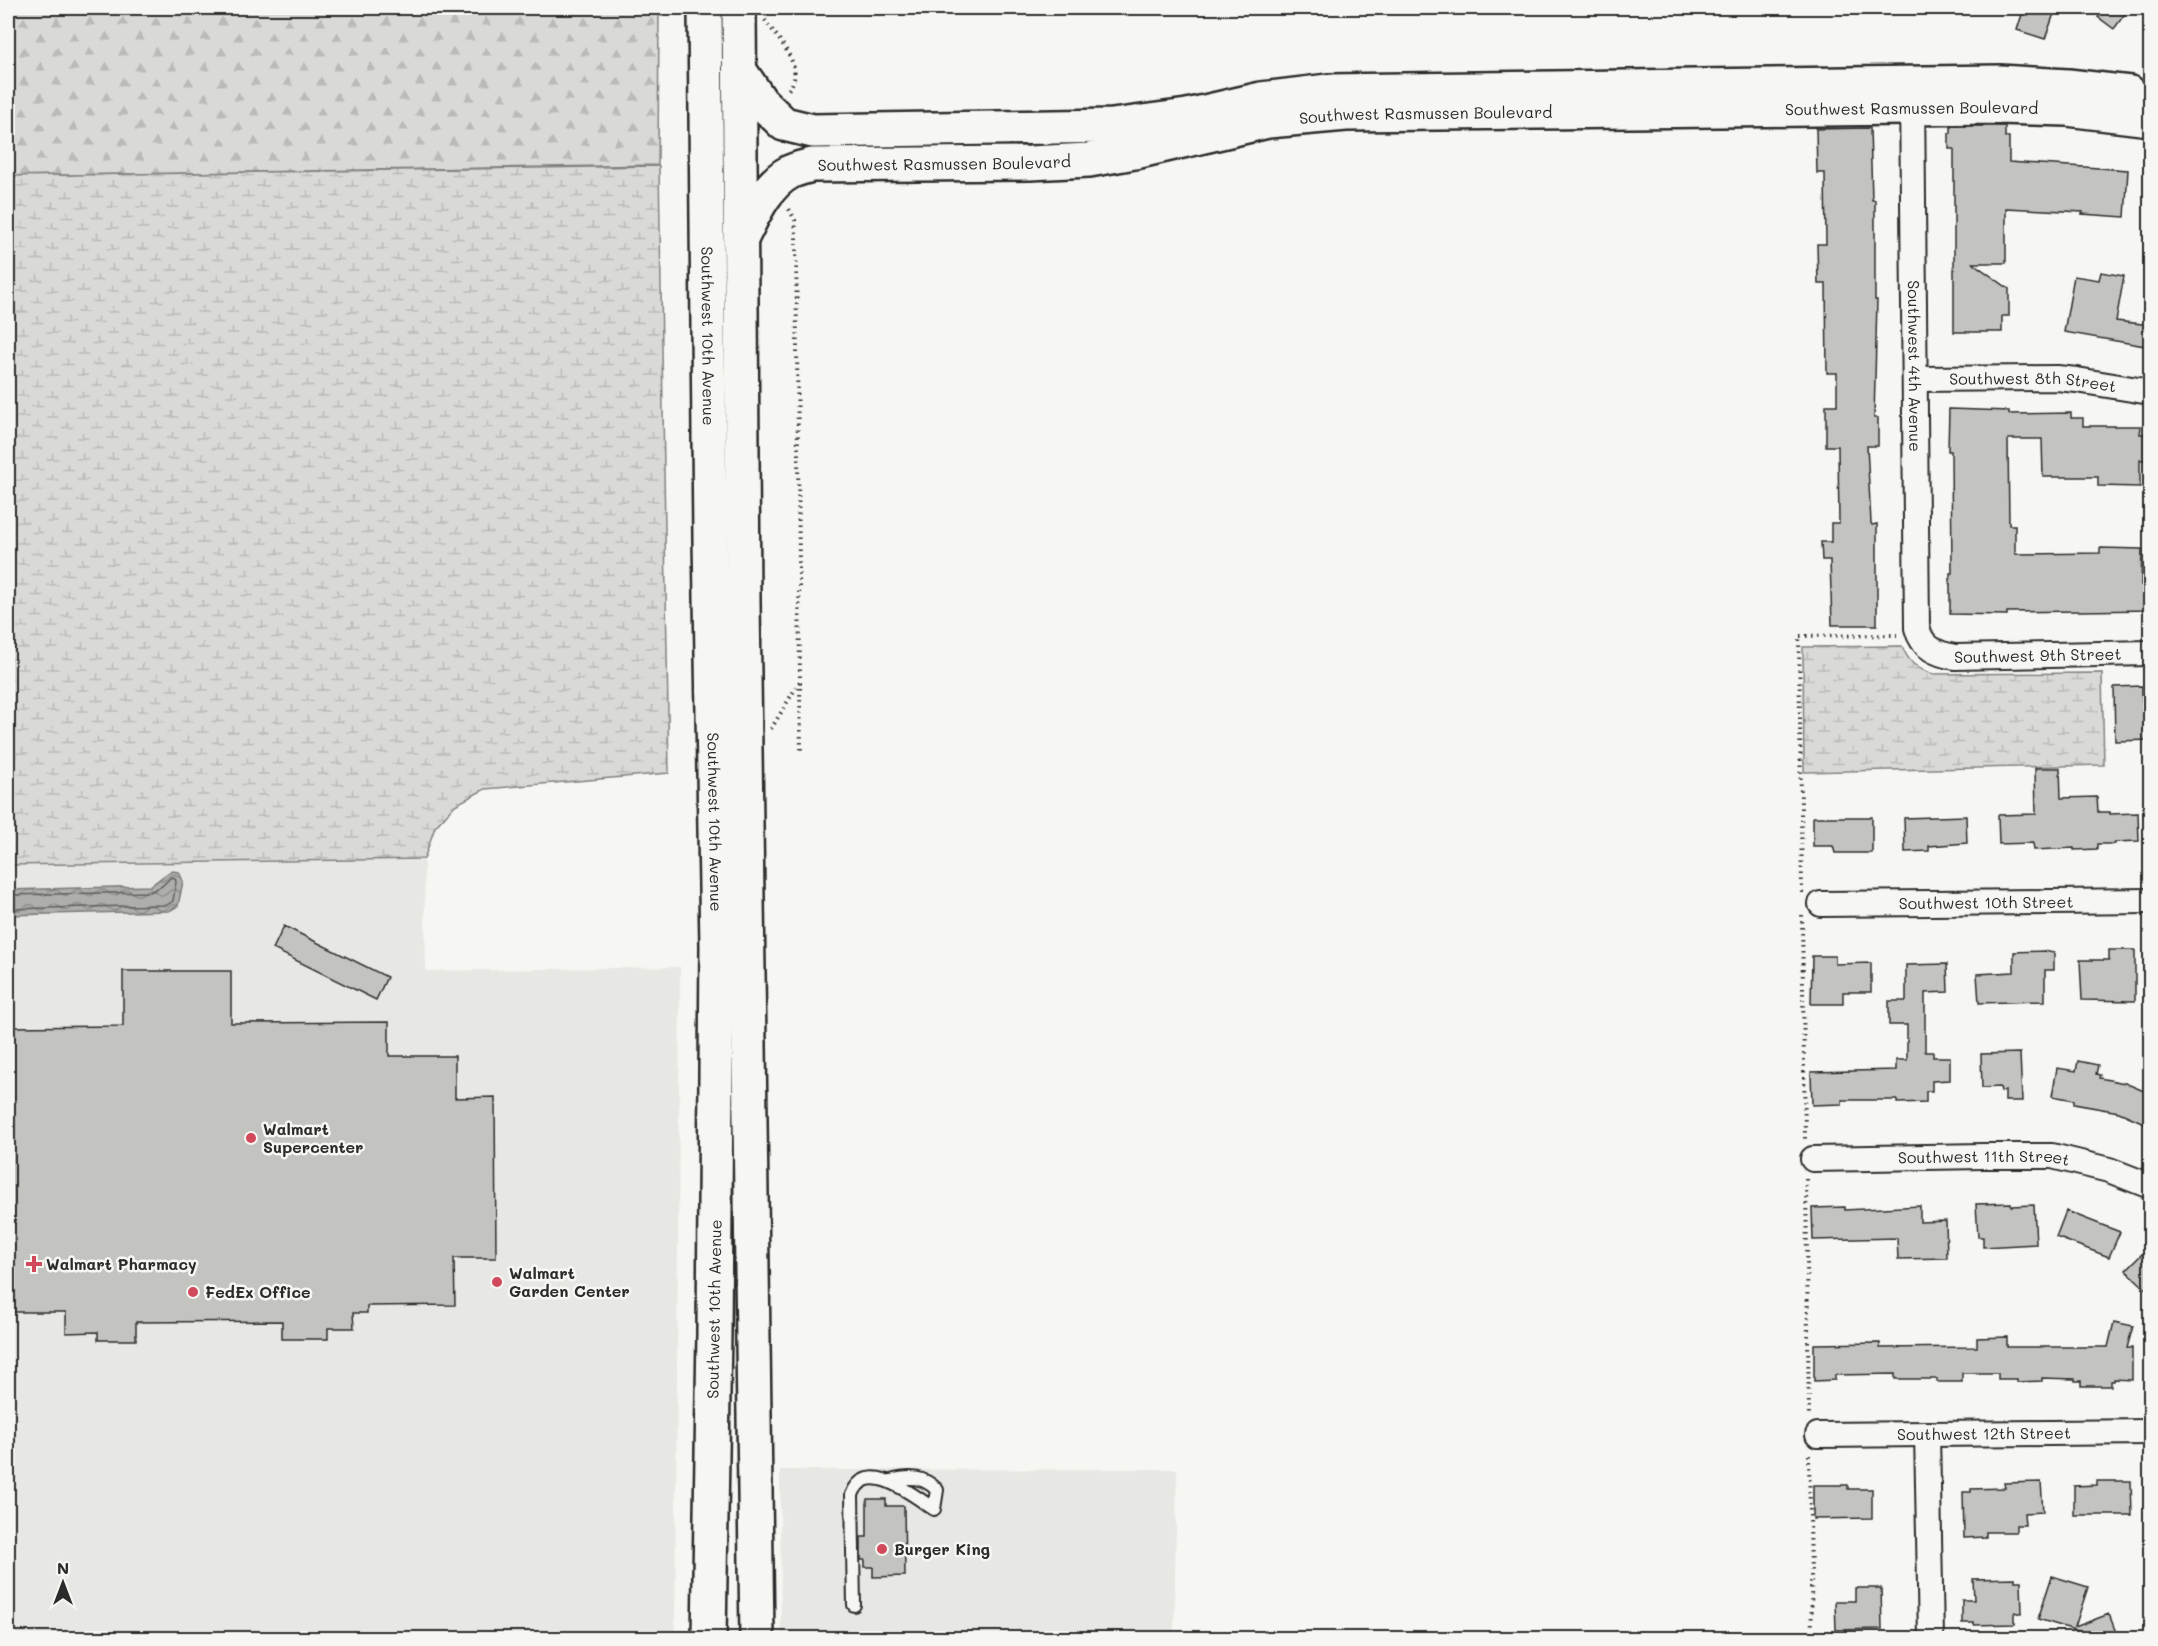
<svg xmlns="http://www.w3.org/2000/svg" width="2158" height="1646" font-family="Mali,sans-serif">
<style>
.built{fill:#e7e7e3}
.forest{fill:url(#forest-firs);stroke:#828280;stroke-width:1.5}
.wetland{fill:url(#wetland-marsh);stroke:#828280;stroke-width:1.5}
.water{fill:url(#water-waves);stroke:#7a7a78;stroke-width:1.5}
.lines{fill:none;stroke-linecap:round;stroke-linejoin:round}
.shore{stroke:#5f5f5e;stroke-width:1.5}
.building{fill:#c3c3c0;stroke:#2b2b2b;stroke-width:1.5}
.lane-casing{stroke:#2b2b2b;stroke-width:16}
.street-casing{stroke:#2b2b2b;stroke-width:28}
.secondary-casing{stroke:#2b2b2b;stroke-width:38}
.highway-casing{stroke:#2b2b2b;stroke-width:38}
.path{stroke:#2b2b2b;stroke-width:4;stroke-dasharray:1.5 4.5;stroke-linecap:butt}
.lane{stroke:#f6f6f2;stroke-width:12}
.street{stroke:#f6f6f2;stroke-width:24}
.secondary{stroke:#f6f6f2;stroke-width:33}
.highway{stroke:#f6f6f2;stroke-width:33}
.poi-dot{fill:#d1495b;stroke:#f6f6f2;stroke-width:2}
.labels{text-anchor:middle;stroke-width:5;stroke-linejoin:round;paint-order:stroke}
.street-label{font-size:16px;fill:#2b2b2b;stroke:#f6f6f2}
.poi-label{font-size:16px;font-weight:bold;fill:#2b2b2b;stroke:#f6f6f2;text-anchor:start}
</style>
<defs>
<pattern id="forest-firs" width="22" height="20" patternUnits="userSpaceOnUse" patternTransform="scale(1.5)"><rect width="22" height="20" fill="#d9d9d5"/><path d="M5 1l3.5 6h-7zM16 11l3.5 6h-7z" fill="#babab7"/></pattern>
<pattern id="wetland-marsh" width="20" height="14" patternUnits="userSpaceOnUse" patternTransform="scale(1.5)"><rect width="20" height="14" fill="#d9d9d5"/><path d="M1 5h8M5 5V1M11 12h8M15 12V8" fill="none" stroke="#babab7"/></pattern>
<pattern id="water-waves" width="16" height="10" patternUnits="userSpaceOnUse" patternTransform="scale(1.5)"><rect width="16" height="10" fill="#aeaeab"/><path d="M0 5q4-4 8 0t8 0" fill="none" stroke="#8e8e8b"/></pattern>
</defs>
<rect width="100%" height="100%" fill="#f6f6f2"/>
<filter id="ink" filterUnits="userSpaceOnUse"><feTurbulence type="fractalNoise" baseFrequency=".0167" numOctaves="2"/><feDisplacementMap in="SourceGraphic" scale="12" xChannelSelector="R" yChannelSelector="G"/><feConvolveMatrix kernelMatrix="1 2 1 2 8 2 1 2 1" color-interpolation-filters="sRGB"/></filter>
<g filter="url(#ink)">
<path class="built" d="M424,859L426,971L680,967L675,1638H8V865Z
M1177,1469L1174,1638H781L780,1470Z"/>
<path class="forest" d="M8,8H659L658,165L8,176Z"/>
<path class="wetland" d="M659,166L669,773L485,789L455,805L435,827L424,859L8,865V176Z
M1902,646C1908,662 1918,670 1934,674L2102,673L2104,765L1804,772L1803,647Z"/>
<path class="water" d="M172,871L179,872L183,881L178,906L169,911L8,915V890L150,886C158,881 163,875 172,871Z"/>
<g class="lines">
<path class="shore" d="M8,895L150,892L162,886L171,877L175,878L176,882L173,901L167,905L8,909"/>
</g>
<path class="building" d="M2024,8H2056L2045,39L2017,30Z
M2105,8H2129L2114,29L2098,17Z
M1951,126H2005V137H2009V162L2128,170L2125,217L2082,214L2083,212L2006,208V263H1973L2009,289V316H2002V332H1954V149H1949V133H1951Z
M1870,128L1872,200H1875V300H1877L1874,418H1878V446H1867L1871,523L1872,525L1877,524V625H1832L1830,560H1822L1821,542H1831V523H1839L1838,446H1826V405H1837V373H1827L1826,284H1818L1817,244H1826L1825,173H1817L1816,129Z
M2101,272L2124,276L2116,321L2151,325V347L2064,332L2074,276L2099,280Z
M1949,409L2009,411V414L2071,413V418H2083V426H2141L2140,434H2151V460H2140V487L2098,486V477H2043L2042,439H2008L2009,525H2015V554L2100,553V548L2142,549L2141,585H2151V610L2007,612V615L1950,614V573H1952L1951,451H1948Z
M2142,686V701H2151V740L2115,741L2114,687Z
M2035,768H2060L2061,798L2097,797L2098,812H2110V814L2138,813L2139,841L2115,842V844H2097V849L2074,850V848L2034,850L2033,843L1999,844L1998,815L2036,814Z
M1966,816L1967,843L1929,846V851L1905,852L1904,818Z
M1813,817H1872V853H1835L1833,846H1813Z
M284,926L387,977L376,1000L273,949Z
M2109,950H2135V1001L2082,1000L2080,960H2109Z
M2044,951L2054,953V970H2045V1001L1979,1003L1977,974L2014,972V952Z
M1812,956H1835V964L1871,963V992H1843V1004H1811Z
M1947,964L1948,992L1925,993V1052H1933V1057H1950V1080L1932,1081V1091H1926V1102L1897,1103V1100H1842V1104L1812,1105L1811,1072L1896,1070V1060H1907V1025H1889V1001H1906V965Z
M123,971H231V1023L389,1022V1056H455V1098L495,1097L496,1258H454L455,1305L367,1306V1313H353L354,1328H328V1339H282V1321L136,1322V1340H98V1332L66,1333V1312H8V1027L123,1026Z
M2020,1053L2022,1101H2005V1091L2001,1092L2000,1087L1982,1088L1981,1054Z
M2078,1061L2098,1065L2096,1074L2100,1075L2099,1078L2125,1083L2151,1094V1126L2119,1112L2074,1104V1100L2052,1096L2057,1068L2076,1071Z
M2011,1203V1206L2034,1205L2036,1244L1983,1247V1237H1978L1976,1204Z
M1920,1206V1222L1946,1221L1947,1258L1898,1259L1897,1238L1813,1240L1812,1208L1845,1207V1210Z
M2066,1211L2120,1232L2109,1257L2056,1237Z
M2151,1245V1294L2126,1270Z
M2114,1322L2133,1326L2127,1348H2132V1380L2114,1379V1381H2111V1386H2081V1381H2075V1379L2042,1378V1381L2017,1382V1379H1998V1373H1962V1382H1937V1379H1895V1374L1835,1375V1380L1814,1381V1344L1880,1343V1348L1977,1347V1338L2007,1337V1347H2108Z
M2097,1481H2131L2132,1515H2074V1486L2097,1485Z
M2041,1482L2043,1512L2024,1513L2025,1525H2016V1532H1986V1537L1964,1538L1963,1492H1971V1489L2005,1488L2004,1483Z
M1813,1485H1848V1489H1872V1518L1813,1519Z
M867,1499H886V1506H904L905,1576L873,1577V1567H865V1560H861V1537H867Z
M2052,1576L2088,1587L2075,1627L2109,1614L2118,1638H2101L2038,1619Z
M2015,1578V1581H2021L2022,1614L2015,1612V1624L1974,1625V1623H1962V1600H1974L1973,1579Z
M1855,1588H1881L1882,1629L1836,1630L1835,1601H1855Z"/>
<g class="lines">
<g class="lane-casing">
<path id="lane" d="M854,1605L852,1495C866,1456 914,1496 934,1509L937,1490C924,1476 909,1476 891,1481"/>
</g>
<g class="street-casing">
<g id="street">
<path id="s1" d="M1912,92L1917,628C1922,648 1937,654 1955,657L2150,653"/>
<path id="s2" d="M1915,379L2057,378L2077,380L2150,392"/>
<path id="s3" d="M1821,904L2150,901"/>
<path id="s4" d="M1813,1159L1983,1156H2052L2109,1170L2150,1186"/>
<path d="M1927,1434L1931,1638"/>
<path id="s5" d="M1818,1435L2150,1432"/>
</g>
</g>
<g class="secondary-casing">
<g id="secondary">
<path d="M740,71L761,102L784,124L813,131L1112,126L1187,116L1261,99L1328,91L2000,82L2068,86L2130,93"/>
<path id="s6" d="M740,241C752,218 765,185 790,172C796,169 805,167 812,165L1030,163L1089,160L1140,151L1268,121L1346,114L1998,107L2067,109L2150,119"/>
</g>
</g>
<g class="highway-casing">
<g id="highway">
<path id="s7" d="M705,8L710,539L717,946L714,1333L709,1638"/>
<path d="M739,8L743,602L757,1638"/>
</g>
</g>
<path class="path" d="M765,20C777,38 809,70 787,91
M800,682L801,754
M771,729L800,681L796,234L795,220L788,207
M1802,893L1799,636L1897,635
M1802,915L1805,1139
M1806,1179L1809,1418
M1809,1455L1812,1638"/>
<use href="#lane" class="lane"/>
<use href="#street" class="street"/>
<use href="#secondary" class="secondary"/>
<use href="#highway" class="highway"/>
</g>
</g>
<g class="poi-dot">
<circle cx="251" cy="1138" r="6"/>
<path d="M31 1255h6v6h6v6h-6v6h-6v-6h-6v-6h6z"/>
<circle cx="497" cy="1282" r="6"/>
<circle cx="193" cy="1292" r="6"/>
<circle cx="882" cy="1549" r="6"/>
</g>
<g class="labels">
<g class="street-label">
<text dy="6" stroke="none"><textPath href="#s6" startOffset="1214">Southwest Rasmussen Boulevard</textPath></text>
<text dy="6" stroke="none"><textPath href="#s6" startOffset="728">Southwest Rasmussen Boulevard</textPath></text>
<text dy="6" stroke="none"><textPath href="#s6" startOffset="242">Southwest Rasmussen Boulevard</textPath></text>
<text dy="6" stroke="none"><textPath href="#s7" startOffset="328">Southwest 10th Avenue</textPath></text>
<text dy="6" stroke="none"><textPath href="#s1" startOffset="274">Southwest 4th Avenue</textPath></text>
<text dy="6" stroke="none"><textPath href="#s2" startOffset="118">Southwest 8th Street</textPath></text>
<text dy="6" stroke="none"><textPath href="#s1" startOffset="670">Southwest 9th Street</textPath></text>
<text dy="6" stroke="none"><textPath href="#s7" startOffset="814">Southwest 10th Avenue</textPath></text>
<text dy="6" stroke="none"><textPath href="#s3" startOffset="165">Southwest 10th Street</textPath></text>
<text dy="6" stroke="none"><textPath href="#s4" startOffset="171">Southwest 11th Street</textPath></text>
<text transform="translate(714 1309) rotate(-89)" y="6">Southwest 10th Avenue</text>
<text dy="6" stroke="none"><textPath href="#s5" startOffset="166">Southwest 12th Street</textPath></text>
</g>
<g class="poi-label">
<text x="263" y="1135">Walmart<tspan x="263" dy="18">Supercenter</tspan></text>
<text x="46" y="1270">Walmart Pharmacy</text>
<text x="509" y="1279">Walmart<tspan x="509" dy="18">Garden Center</tspan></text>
<text x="205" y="1298">FedEx Office</text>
<text x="894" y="1555">Burger King</text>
</g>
</g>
<rect width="2158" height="1646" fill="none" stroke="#f6f6f2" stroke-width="30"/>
<rect x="15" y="15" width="2128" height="1616" fill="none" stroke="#2b2b2b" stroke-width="2" filter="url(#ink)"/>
<g transform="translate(63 1583)" stroke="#f6f6f2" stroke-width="4.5" paint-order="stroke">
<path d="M0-4.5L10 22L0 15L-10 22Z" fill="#2b2b2b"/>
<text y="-9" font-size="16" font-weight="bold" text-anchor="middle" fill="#2b2b2b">N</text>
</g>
</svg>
